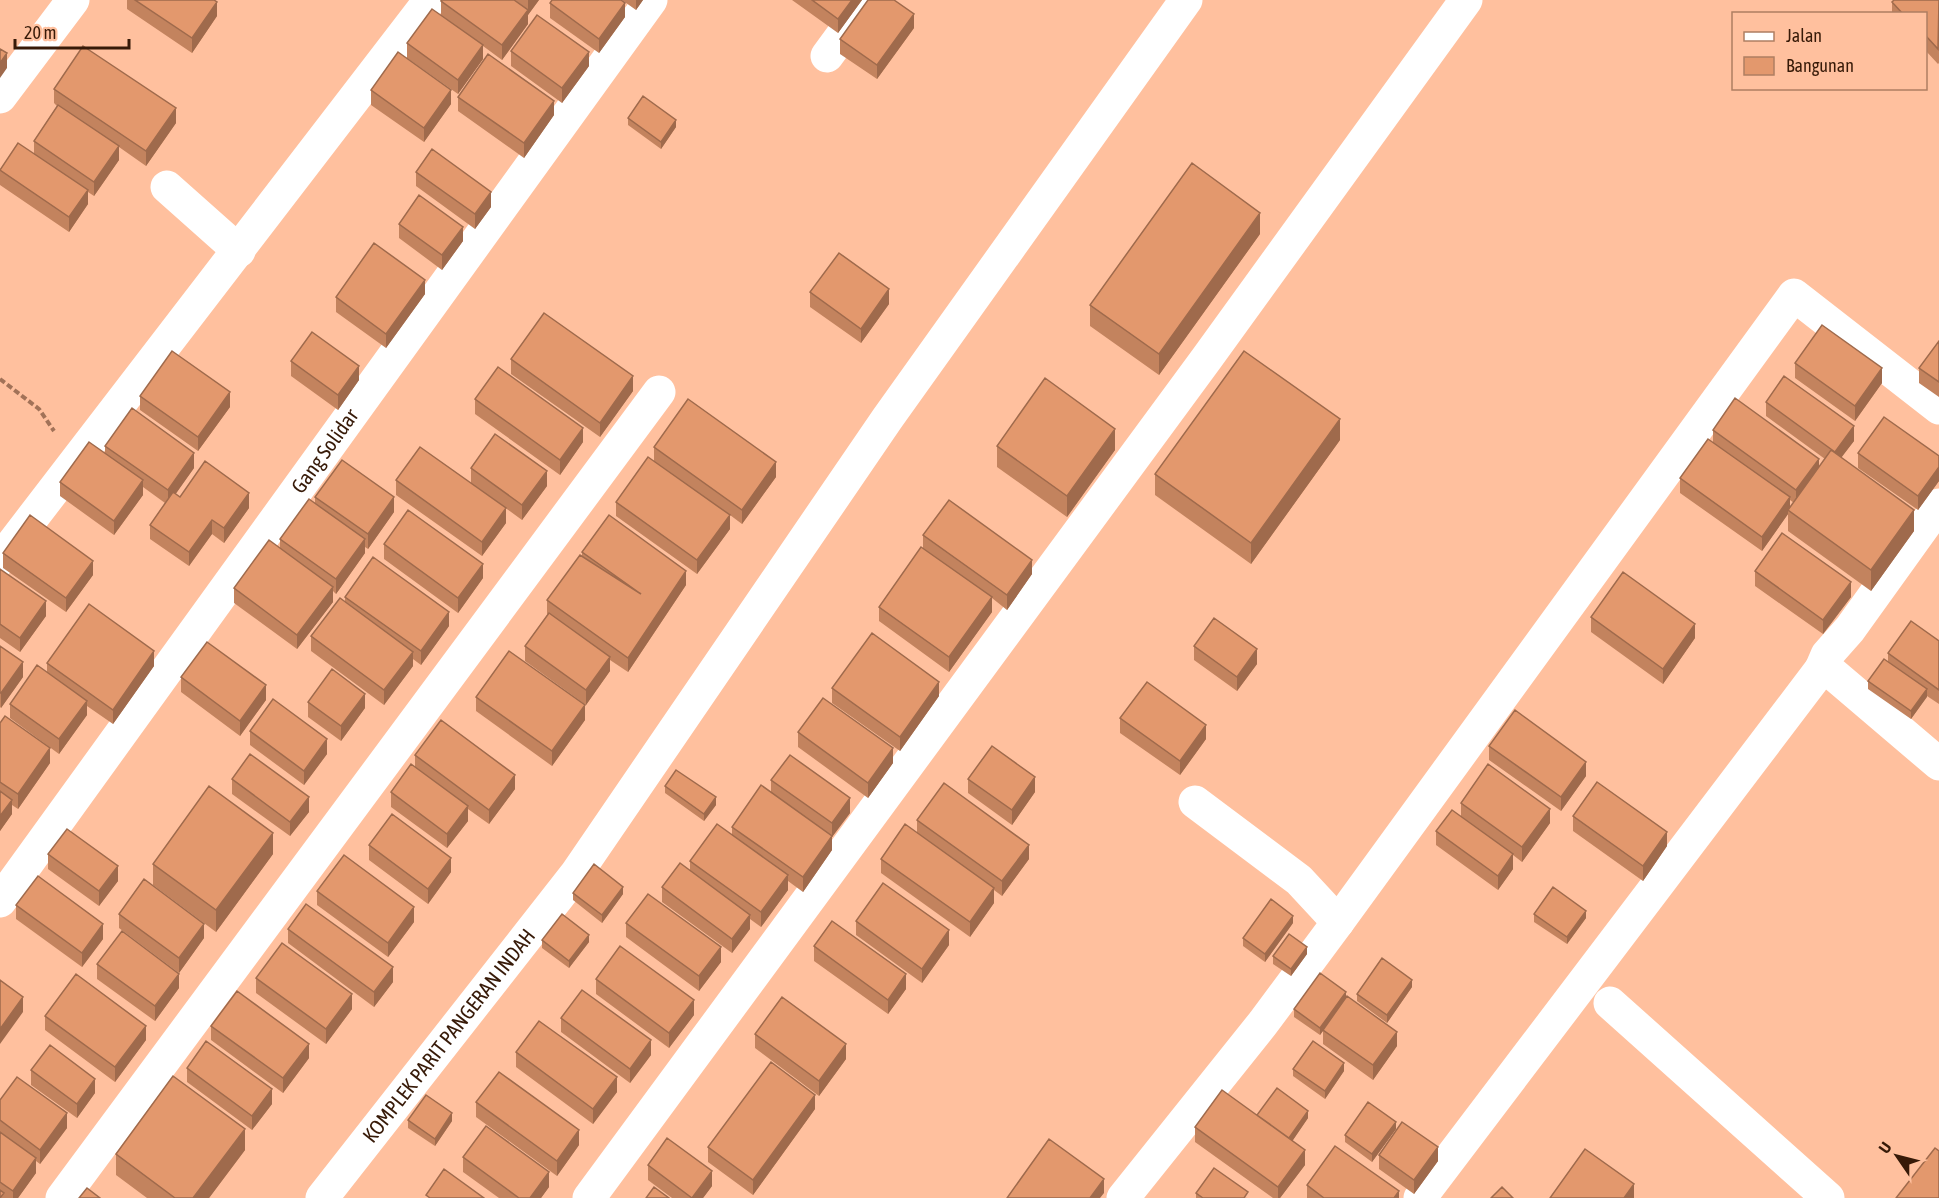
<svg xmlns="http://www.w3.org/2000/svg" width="1939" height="1198" font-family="'Asap Condensed',sans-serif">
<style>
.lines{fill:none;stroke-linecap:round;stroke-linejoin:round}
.path{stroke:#a27258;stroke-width:4;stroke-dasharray:6 3;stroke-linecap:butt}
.minor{stroke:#fff;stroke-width:33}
.wall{fill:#c3835e;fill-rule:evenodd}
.shaded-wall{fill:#9f6a4c}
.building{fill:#e3986d;stroke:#9f6a4c;stroke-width:1.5}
.labels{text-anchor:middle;stroke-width:4.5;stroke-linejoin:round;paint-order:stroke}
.street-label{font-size:21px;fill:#371a08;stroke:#ffc09e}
</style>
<rect width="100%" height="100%" fill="#ffc09e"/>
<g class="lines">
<path class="path" d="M0,379L39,409L54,431"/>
<g class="minor">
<path d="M827,56L868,0"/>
<path d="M0,97L73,0"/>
<path d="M167,187L239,251"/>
<path d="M1939,505L1850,629L1827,655L1821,669L1825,667L1939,764"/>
<path d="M0,560L430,0"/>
<path d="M1195,802L1299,880L1338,922"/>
<path id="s1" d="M0,901L651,0"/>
<path d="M1610,1003L1828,1198"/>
<path d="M62,1198L659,392"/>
<path id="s2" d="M322,1198L576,874L887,419L1186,0"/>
<path d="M589,1198L1207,358L1466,0"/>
<path d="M1123,1198L1263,1023L1338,922L1794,295L1939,408"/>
<path d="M1420,1198L1821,669"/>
</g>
</g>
<path class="wall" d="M127,0H214L217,16L192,53L127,9Z
M441,0H539L528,15V24L502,60L483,46V59L458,94L407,58V43L441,15Z
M622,0H643L636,10Z
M792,0H862L838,33Z
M1939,0V63L1938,64L1926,51V14H1892V2Z
M550,3L625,17L599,53L550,18Z
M914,28L877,79L840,54V39Z
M511,51L589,66L562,103L511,66Z
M54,89L176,123L146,166L119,147V160L94,196L88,192V204L69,232L0,185V169L34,153V141L57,106L54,103Z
M371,90L451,104L424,142L371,105Z
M458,97L554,115L524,158L458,111Z
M628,118L676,127L661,149L628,125Z
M416,172L491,207L475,229L416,186Z
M399,224L463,241L442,270L399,238Z
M1260,234L1159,375L1090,326V305Z
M810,292L889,304L861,343L810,307Z
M425,294L386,348L336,312V297Z
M1939,341V397L1919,383V368Z
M511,359L633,391L600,437L511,374Z
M291,361L359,380L338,410L291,376Z
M1795,363L1882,383L1855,421L1795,378Z
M140,396L230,407L198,451L140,410Z
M475,399L583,442L560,475L475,414Z
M1766,402L1854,441L1841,457L1914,531L1871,591L1788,531V514L1762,551L1680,493V478L1713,442V430L1819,467L1825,459L1766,416ZM1790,500L1794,503L1790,508Z
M1340,440L1251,564L1155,495V474Z
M105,446L194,468L175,494L180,497L249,508L224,543L212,534L189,566L150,539V525L165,503L143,487V495L114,535L60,496V482L105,453Z
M997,446L1115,450L1067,517L997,467Z
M654,447L776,477L742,524L730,515V529L697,574L616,516V502L654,461Z
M1858,453L1939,456V481L1918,510L1858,468Z
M471,468L547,486L522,520L471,483Z
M396,480L506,523L482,556L396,495Z
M315,497L394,512L368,549L365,547V553L336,594L333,591V602L297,649L234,603V588L280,549V539L315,503Z
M923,535L1032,574L1007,610L992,598V612L949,672L879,621V607L923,548Z
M384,544L483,578L458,613L384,559Z
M582,552L686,585L628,672L610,660V671L586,705L525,661V646L547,615V600L582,557Z
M3,553L93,575L66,612L3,568Z
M0,569L46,616L20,652L0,638Z
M1755,571L1851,597L1823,634L1755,586Z
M345,597L449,626L421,665L413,659V666L384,705L311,651V636L345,601Z
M1591,617L1695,638L1663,684L1591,632Z
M1939,641V704L1927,696L1911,719L1868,689V681L1888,661V653Z
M0,646L23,677L1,708L0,707Z
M1194,646L1257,664L1237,691L1194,660Z
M47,663L154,666L113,724L87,706V715L59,754L10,718V704L47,673Z
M181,677L266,700L240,736L181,692Z
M832,688L939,696L900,751L832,703Z
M476,697L585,720L552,766L476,711Z
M308,702L365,708L341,741L308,717Z
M1120,718L1206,739L1180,775L1120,733Z
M0,723L50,763L18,809L12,805V814L0,831Z
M250,731L327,754L304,785L250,745Z
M798,732L893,763L868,798L798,747Z
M1489,746L1586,776L1561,811L1489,760Z
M415,755L515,789L489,824L468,809V821L447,848L391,807V792L415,767Z
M232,779L309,812L290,836L232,794Z
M968,779L1035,792L1012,825L968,793Z
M771,780L850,813L832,837V850L803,892L788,881V890L761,927L750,919V929L732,953L662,902V887L690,870V861L732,835V827L771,792Z
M665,786L716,805L704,821L665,793Z
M1461,803L1550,823L1522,862L1513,855V869L1498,890L1436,845V831L1461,817Z
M1573,816L1667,846L1643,881L1573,831Z
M917,820L1029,859L1002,896L994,890V903L970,937L881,873V859L917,833Z
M369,845L451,872L428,904L369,860Z
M48,854L118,881L99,906L48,869Z
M273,854L216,932L153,885V864Z
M317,891L414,922L388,957L317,905Z
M573,893L623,894L602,923L573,900Z
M16,905L103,939L82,967L16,919Z
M119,914L204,938L179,973L119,928Z
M1534,914L1586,918L1567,944L1534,922Z
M856,921L949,945L922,983L856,935Z
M626,923L721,962L699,991L626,937Z
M1293,923L1265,962L1243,946V938Z
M288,929L393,982L374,1007L288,943Z
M542,940L589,942L569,968L542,948Z
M814,946L906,989L888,1014L814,961Z
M1307,954L1291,976L1273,964V956Z
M97,964L179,988L155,1021L97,979Z
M256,978L352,1009L326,1044L256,993Z
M596,979L694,1015L669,1048L596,994Z
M1412,987L1387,1023L1357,1001V994Z
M1346,998L1397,1046L1373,1080L1323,1044V1031L1320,1035L1294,1017V1009Z
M45,1016L146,1040L115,1082L45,1030Z
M561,1018L651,1055L630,1083L561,1032Z
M211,1026L309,1058L283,1093L211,1040Z
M755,1034L846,1059L819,1096L755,1048Z
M516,1052L617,1092L593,1124L516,1067Z
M187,1068L272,1104L252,1130L187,1082Z
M1293,1069L1344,1071L1325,1099L1293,1076Z
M31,1070L95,1093L77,1118L31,1085Z
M0,1100L67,1128L40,1164L36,1161V1173L18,1198H0Z
M476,1102L579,1145L557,1176L476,1117Z
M815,1109L753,1195L708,1162V1147Z
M1257,1116L1308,1118L1292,1141L1305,1165L1280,1198H1273L1195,1142V1127Z
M408,1120L452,1121L435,1146L408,1128Z
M1396,1129L1372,1162L1345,1142V1135Z
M245,1150L209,1198H147L116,1175V1154Z
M1379,1155L1438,1161L1414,1194L1379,1169Z
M463,1157L549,1187L541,1198H499L463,1172Z
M648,1165L712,1186L703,1198H672L648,1180Z
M1307,1185L1399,1198H1307Z
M1196,1193L1248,1198H1196Z"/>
<path class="shaded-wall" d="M528,0H539L528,15Z
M636,0H643L636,10Z
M852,0H862L838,33V19Z
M217,2V16L192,53V38Z
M625,3V17L599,53V39Z
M528,10V24L502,60V45Z
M914,14V28L877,79V65Z
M483,45V59L458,94V80Z
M589,52V66L562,103V88Z
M7,53V68L0,78V63Z
M451,90V104L424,142V128Z
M554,101V115L524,158V143Z
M176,108V123L146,166V151Z
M676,120V127L661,149V142Z
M119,146V160L94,196V182Z
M88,190V204L69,232V217Z
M491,192V207L475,229V214Z
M1260,213V234L1159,375V354Z
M463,227V241L442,270V255Z
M425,280V294L386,348V334Z
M889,289V304L861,343V329Z
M359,366V380L338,410V395Z
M1882,368V383L1855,421V406Z
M633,376V391L600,437V423Z
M230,392V407L198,451V437Z
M1340,419V440L1251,564V543Z
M1854,426V441L1835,466V452Z
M583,428V442L560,475V460Z
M1115,429V450L1067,517V496Z
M194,453V468L168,505V490Z
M1819,459V473L1796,505V490Z
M776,462V477L742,524V510Z
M1939,467V481L1918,510V496Z
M547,471V486L522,520V505Z
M143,480V495L114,535V521Z
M249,493V508L224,543V528Z
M394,497V512L368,549V534Z
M1790,497V511L1788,510V514L1762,551V537Z
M506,508V523L482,556V542Z
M1914,510V531L1871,591V570Z
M730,515V529L697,574V560Z
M212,520V534L189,566V552Z
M365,539V553L336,594V579Z
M1032,560V574L1007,610V595Z
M93,561V575L66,612V598Z
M483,564V578L458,613V598Z
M686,571V585L628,672V658Z
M1851,582V597L1823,634V620Z
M333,587V602L297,649V635Z
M992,597V612L949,672V657Z
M46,601V616L20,652V638Z
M449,612V626L421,665V651Z
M1695,624V638L1663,684V669Z
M1257,649V664L1237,691V677Z
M154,651V666L113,724V710Z
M413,652V666L384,705V690Z
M610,657V671L586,705V690Z
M23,662V677L1,708V693Z
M939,682V696L900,751V737Z
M266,685V700L240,736V721Z
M1927,689V697L1911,719V711Z
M365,694V708L341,741V726Z
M87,701V715L59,754V739Z
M585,705V720L552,766V751Z
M1206,725V739L1180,775V761Z
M327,739V754L304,785V771Z
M50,748V763L18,809V794Z
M893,748V763L868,798V783Z
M1586,762V776L1561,811V797Z
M515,775V789L489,824V810Z
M1035,777V792L1012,825V810Z
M309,797V812L290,836V822Z
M716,797V805L704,821V814Z
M850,798V813L832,837V823Z
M12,800V814L0,831V816Z
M468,806V821L447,848V834Z
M1550,809V823L1522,862V847Z
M1667,832V846L1643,881V866Z
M273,833V854L216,932V910Z
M832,836V850L803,892V877Z
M1029,845V859L1002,896V881Z
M1513,854V869L1498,890V876Z
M451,858V872L428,904V889Z
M118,866V881L99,906V891Z
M788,875V890L761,927V912Z
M623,887V894L602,923V915Z
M994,888V903L970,937V922Z
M414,907V922L388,957V943Z
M1586,911V918L1567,944V937Z
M750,915V929L732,953V939Z
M1293,916V923L1265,962V954Z
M103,924V939L82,967V953Z
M204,924V938L179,973V958Z
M949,930V945L922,983V969Z
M589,935V942L569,968V961Z
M721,947V962L699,991V976Z
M1307,947V954L1291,976V969Z
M393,967V982L374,1007V992Z
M179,974V988L155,1021V1006Z
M906,974V989L888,1014V1000Z
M1412,980V987L1387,1023V1015Z
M1346,992V999L1320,1035V1028Z
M352,994V1009L326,1044V1029Z
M23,997V1012L0,1044V1029Z
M694,1000V1015L669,1048V1033Z
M146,1026V1040L115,1082V1067Z
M1397,1032V1046L1373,1080V1065Z
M651,1040V1055L630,1083V1069Z
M309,1044V1058L283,1093V1078Z
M846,1044V1059L819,1096V1081Z
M1344,1063V1071L1325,1099V1091Z
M617,1077V1092L593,1124V1109Z
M95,1079V1093L77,1118V1104Z
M272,1089V1104L252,1130V1116Z
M815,1095V1109L753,1195V1180Z
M1308,1111V1118L1289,1146V1138Z
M67,1113V1128L40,1164V1150Z
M452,1113V1121L435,1146V1139Z
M1396,1122V1129L1372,1162V1154Z
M245,1129V1150L209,1198H193Z
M579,1130V1145L557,1176V1161Z
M1438,1147V1161L1414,1194V1180Z
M1305,1150V1165L1280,1198H1278V1187Z
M36,1158V1173L18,1198H13V1191Z
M712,1171V1186L703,1198H692Z
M549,1172V1187L541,1198H530Z
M1104,1179V1193L1100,1198H1090Z
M1634,1184V1198H1624Z
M1399,1191V1198H1394Z"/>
<path class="building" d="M135,0H214L217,2L192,38Z
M441,0H514L528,10L502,45L441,1Z
M552,0H621L625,3L599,39L550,3Z
M812,0H852L838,19Z
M868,0H894L914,14L877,65L840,39Z
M1894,0H1939L1938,49L1926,36V14H1903L1892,2Z
M432,9L483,45L458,80L407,43Z
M537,15L589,52L562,88L511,51Z
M83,46L176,108L146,151L54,89Z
M0,49L7,53L0,63Z
M398,52L451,90L424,128L371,90Z
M488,54L554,101L524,143L458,97Z
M643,96L676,120L661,142L628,118Z
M58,105L119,146L94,182L34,141Z
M18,143L88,190L69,217L0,170Z
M432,149L491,192L475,214L416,172Z
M1192,163L1260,213L1159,354L1090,305Z
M419,195L463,227L442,255L399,224Z
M374,243L425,280L386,334L336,297Z
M839,253L889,289L861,329L810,292Z
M544,313L633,376L600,423L511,359Z
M1822,325L1882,368L1855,406L1795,363Z
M312,332L359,366L338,395L291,361Z
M1939,341V382L1919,368Z
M172,351L230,392L198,437L140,396Z
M1244,351L1340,419L1251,543L1155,474Z
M498,367L583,428L560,460L475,399Z
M1784,376L1854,426L1835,452L1766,402Z
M1045,378L1115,429L1067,496L997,446Z
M1735,398L1819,459L1796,490L1713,430Z
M688,399L776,462L742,510L654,447Z
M132,408L194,453L168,490L105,446Z
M1884,417L1939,456V467L1918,496L1858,453Z
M495,434L547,471L522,505L471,468Z
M1708,439L1790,497L1762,537L1680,478Z
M89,442L143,480L114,521L60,482Z
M420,447L506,508L482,542L396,480Z
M1831,450L1914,510L1871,570L1788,510Z
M648,457L730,515L697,560L616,502Z
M342,460L394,497L368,534L315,497Z
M205,461L249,493L224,528L212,520L189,552L150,525L173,492L180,497Z
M309,499L365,539L336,579L280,539Z
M949,500L1032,560L1007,595L923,535Z
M408,510L483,564L458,598L384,544Z
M30,515L93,561L66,598L3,553Z
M609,515L686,571L628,658L547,600L580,555L641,594L582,552Z
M1782,533L1851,582L1823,620L1755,571Z
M269,540L333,587L297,635L234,588Z
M921,547L992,597L949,657L879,607Z
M373,557L449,612L421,651L345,597Z
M0,569L46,601L20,638L0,624Z
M1623,572L1695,624L1663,669L1591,617Z
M340,598L413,652L384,690L311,636Z
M89,604L154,651L113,710L47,663Z
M549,613L610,657L586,690L525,646Z
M1214,618L1257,649L1237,677L1194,646Z
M1911,621L1939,641V690L1888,653Z
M872,633L939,682L900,737L832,688Z
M207,642L266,685L240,721L181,677Z
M0,646L23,662L1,693H0Z
M509,651L585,705L552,751L476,697Z
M1884,659L1927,689L1911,711L1868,681Z
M37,665L87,701L59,739L10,704Z
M332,669L365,694L341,726L308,702Z
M1147,682L1206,725L1180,761L1120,718Z
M823,698L893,748L868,783L798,732Z
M273,699L327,739L304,771L250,731Z
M1515,710L1586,762L1561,797L1489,746Z
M5,716L50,748L18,794L0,782V723Z
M441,720L515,775L489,810L415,755Z
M992,746L1035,777L1012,810L968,779Z
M250,754L309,797L290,822L232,779Z
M790,755L850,798L832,823L771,780Z
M411,764L468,806L447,834L391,792Z
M1488,764L1550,809L1522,847L1461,803Z
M676,770L716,797L704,814L665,786Z
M1597,782L1667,832L1643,866L1573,816Z
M944,783L1029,845L1002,881L917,820Z
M761,785L832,836L803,877L732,827Z
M209,786L273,833L216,910L153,864Z
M0,791L12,800L0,816Z
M1452,810L1513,854L1498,876L1436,831Z
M392,814L451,858L428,889L369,845Z
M717,824L788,875L761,912L690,861Z
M905,824L994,888L970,922L881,859Z
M67,829L118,866L99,891L48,854Z
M344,855L414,907L388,943L317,891Z
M680,863L750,915L732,939L662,887Z
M594,864L623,887L602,915L573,893Z
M38,876L103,924L82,953L16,905Z
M144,879L204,924L179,958L119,914Z
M883,883L949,930L922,969L856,921Z
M1553,887L1586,911L1567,937L1534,914Z
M648,894L721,947L699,976L626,923Z
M1271,899L1293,916L1265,954L1243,938Z
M306,904L393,967L374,992L288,929Z
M562,914L589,935L569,961L542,940Z
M832,921L906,974L888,1000L814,946Z
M122,931L179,974L155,1006L97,964Z
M1289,934L1307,947L1291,969L1273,956Z
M282,943L352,994L326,1029L256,978Z
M620,946L694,1000L669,1033L596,979Z
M1382,958L1412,980L1387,1015L1357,994Z
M1320,973L1346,992L1320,1028L1294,1009Z
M76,974L146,1026L115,1067L45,1016Z
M0,980L23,997L0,1029Z
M582,990L651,1040L630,1069L561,1018Z
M237,991L309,1044L283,1078L211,1026Z
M1347,996L1397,1032L1373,1065L1323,1030Z
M782,997L846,1044L819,1081L755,1034Z
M539,1021L617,1077L593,1109L516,1052Z
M206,1041L272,1089L252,1116L187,1068Z
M1313,1041L1344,1063L1325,1091L1293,1069Z
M50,1045L95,1079L77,1104L31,1070Z
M771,1062L815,1095L753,1180L708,1147Z
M499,1072L579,1130L557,1161L476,1102Z
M173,1076L245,1129L193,1198H175L116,1154Z
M17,1077L67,1113L40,1150L0,1120V1100Z
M1277,1088L1308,1111L1289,1138L1257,1115Z
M1222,1090L1305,1150L1278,1187L1195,1127Z
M426,1095L452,1113L435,1139L408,1120Z
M1368,1102L1396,1122L1372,1154L1345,1135Z
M1402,1122L1438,1147L1414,1180L1379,1155Z
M486,1126L549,1172L530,1198H519L463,1157Z
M0,1132L36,1158L13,1191L0,1182Z
M667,1138L712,1171L692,1198L648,1165Z
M1049,1139L1104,1179L1090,1198H1007Z
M1335,1146L1399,1191L1394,1198H1324L1307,1185Z
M1935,1148L1939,1151V1198H1896Z
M1585,1149L1634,1184L1624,1198H1550Z
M1214,1168L1248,1192L1244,1198H1203L1196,1193Z
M444,1169L484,1198H430L426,1195Z
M654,1187L669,1198H646Z
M1502,1187L1513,1198H1491Z
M87,1188L100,1198H79Z
M0,1190L4,1193L0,1198Z"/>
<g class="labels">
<g class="street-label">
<text dy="7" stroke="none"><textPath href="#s1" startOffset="555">Gang Solidar</textPath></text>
<text dy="7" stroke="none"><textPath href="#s2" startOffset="206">KOMPLEK PARIT PANGERAN INDAH</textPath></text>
</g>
</g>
<rect x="1732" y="12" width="195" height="78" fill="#ffc09e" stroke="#af7e62" stroke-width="1.5"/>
<rect x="1744" y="32" width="30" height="9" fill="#ffffff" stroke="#af7e62" stroke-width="1.5"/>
<text x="1786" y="42" font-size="18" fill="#371a08">Jalan</text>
<rect x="1744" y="57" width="30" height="18" fill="#e3986d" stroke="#af7e62" stroke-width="1.5"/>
<text x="1786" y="72" font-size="18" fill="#371a08">Bangunan</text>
<g transform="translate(1897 1156) rotate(305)" stroke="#ffc09e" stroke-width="4.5" paint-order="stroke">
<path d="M0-4.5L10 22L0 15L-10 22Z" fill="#371a08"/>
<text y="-9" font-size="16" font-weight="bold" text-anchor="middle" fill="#371a08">U</text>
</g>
<path d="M15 39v9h114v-9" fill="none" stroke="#371a08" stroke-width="3"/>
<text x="24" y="39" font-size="18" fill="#371a08" stroke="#ffc09e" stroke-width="4.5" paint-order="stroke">20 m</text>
</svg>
